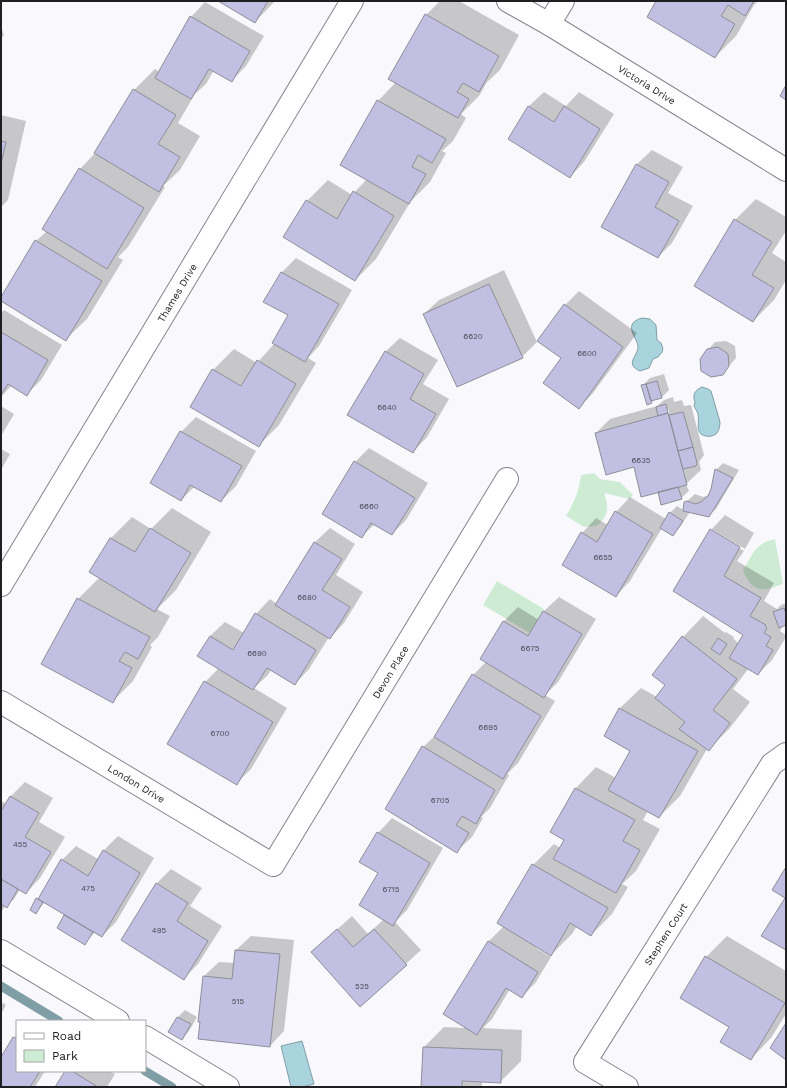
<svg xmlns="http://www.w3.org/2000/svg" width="787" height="1088" font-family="'Work Sans',sans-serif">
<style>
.green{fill:#ceecd4}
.water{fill:#a9d4dd;stroke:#809ea6}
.shadow{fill:#0003;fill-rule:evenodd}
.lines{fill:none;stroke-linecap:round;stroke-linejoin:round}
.stream{stroke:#809ea6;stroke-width:9}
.building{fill:#c2c0e2;stroke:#8e8d98}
.minor-casing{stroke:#84848e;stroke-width:24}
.minor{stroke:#fff;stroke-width:22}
.labels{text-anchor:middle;stroke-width:3;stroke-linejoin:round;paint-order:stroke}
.number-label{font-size:8px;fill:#484854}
.street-label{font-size:10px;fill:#202024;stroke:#fff}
</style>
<rect width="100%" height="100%" fill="#f9f9fd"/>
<path class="green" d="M594,473L600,479L620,482L633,495L629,499L604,493C609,506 609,517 596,526L584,527L566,516C574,503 579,491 581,475Z
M775,539L783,584C763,592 752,593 743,570C753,554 755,543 775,539Z
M497,581L544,609L530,633L483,605Z"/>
<path class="water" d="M642,318L650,319L656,325L657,340L661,343L663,349L662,352L658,357L653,359L649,368L640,371C624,364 638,356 638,347C638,338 621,324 642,318Z
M702,387L708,389L711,391L720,422C720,426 719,431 716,434C713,436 709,437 706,436C694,434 700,422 698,414C697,411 695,408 694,406L695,402C692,395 695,390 702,387Z
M302,1041L314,1084L302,1087H291L281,1046Z"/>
<path class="shadow" d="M220,1H275L255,22Z
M440,1H459L519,35L500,70L487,82L479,96L461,114L466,118L453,141L442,151L446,153L430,182L411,201L376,259L355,280L307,201L328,180L352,195L367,179L378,101L396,82L426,15Z
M657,1H758L754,5L736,36L715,57Z
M205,2L264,36L246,66L232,80L214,70L206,84L195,94L178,123L200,136L180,170L163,186L165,187L128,247L118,257L123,260L87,319L66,339L1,299L36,241L47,231L80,169L96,152L134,90L155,69L159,72L191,17Z
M1,27L4,35L1,38Z
M544,92L566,106L579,92L614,114L584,162L570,177L509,139L529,106Z
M1,115L26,121L8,200L1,207Z
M652,150L683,167L668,193L693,206L672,243L658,257L602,227L637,164Z
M756,199L786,217V231L772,253L786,262V280L774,300L753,321L695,286L735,220Z
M296,258L352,290L319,346L308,358L316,363L279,425L258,446L213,370L234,349L257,363L274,344L289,315L265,301L282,272Z
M504,270L537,342L522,357L424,314L439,300Z
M579,291L637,333L593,393L579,408L562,358L565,305Z
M4,310L62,345L41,380L27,394L12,385L1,397V313Z
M400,338L438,360L423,384L449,399L427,437L413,452L385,352Z
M726,341L735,346L736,358L722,374L708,350L715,342Z
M664,374L669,390L662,397L654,399L651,402L643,385L650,378Z
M673,397L674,402L682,400L684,406L691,405L704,455L699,462L701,470L686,484L689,491L681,498L658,491L634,466L596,433L610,419L657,406L664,400ZM668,408L685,476H683L666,409Z
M1,406L14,414L1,436Z
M196,417L256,451L236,486L221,501L195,486L181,500V432Z
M369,448L428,483L406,520L392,534L375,524L362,536L355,462Z
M1,449L10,454L1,470Z
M723,463L739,470L716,509L708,516L690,512L680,527L673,534L662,528L630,581L616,596L582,533L596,518L608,525L616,512L630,497L666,519L670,513L677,506L684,510L685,503L695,494L703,497L709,495L712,489L716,470Z
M172,508L211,532L176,590L157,609L170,616L158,637L150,645L152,647L133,681L112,702L78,599L100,577L91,571L111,538L132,517L151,529Z
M725,515L754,533L745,549L713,530V532L744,551L737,561L774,583L764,601L777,609L781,605L786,603V624L783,625L780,631L786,635V637L772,660L758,674L749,668L733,689L750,702L729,729L708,750L707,749L680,796L659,817L648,811L643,820L660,829L636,871L622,884L628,887L612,914L591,935L577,926L572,934L551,955L537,946L536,948L551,957L536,982L522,997L510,989L492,1019L483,1028L522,1030L521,1061L500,1082L482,1081V1087H422L424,1047L444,1027L467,1028L488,942L504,926L533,865L554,844L560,848L565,839L551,832L576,788L596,767L616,778L632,750L605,735L620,708L641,688L657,697L666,685L683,637L703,616L725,633L726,632L734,637L733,638L739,644L745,635L674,591L711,530Z
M330,528L355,544L336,575L363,592L344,623L330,638L329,637L309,669L295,684L271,670L268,675L254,688L287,708L251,769L236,784L205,682L219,668L210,636L225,622L244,633L256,614L270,599L277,604L315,542Z
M559,597L596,619L558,682L545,695L555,701L518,763L507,774L509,775L490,808L481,817L483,818L472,837L457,851L423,747L438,733L473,675L486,662L481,659L504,621L518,607L539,620L544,611Z
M25,782L53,798L39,822L65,837L40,878L26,893L20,889L14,899L6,906H5L1,913V801L6,804L11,796Z
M392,818L443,848L407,910L395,922L421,950L360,1006L312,952L352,916L368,934L384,919L379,873L378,833Z
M118,836L154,858L116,922L102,936L95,932L85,943L65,916L66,915L45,902L36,912L37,899L43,893L62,860L76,846L98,859L103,851Z
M171,869L202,888L190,906L222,926L198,964L184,978L156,884Z
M251,936L294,940L284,1031L270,1046L199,1021L204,976L219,962L235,963L236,950Z
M727,936L786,971V1014L771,1038L751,1059L730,1027L681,998L706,957Z
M1,1002L6,1005L1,1014Z
M185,1010L197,1017L189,1031L182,1039L170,1032L178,1017Z
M17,1034V1071H45L35,1087H1V1059Z
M66,1071H110L115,1074L107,1087H56Z"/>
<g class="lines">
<path class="stream" d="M1,986L59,1021
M145,1071L172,1087"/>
</g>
<path class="building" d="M218,1H268L255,23Z
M656,1H754L745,16L728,5L721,16L735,24L715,58L647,17Z
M425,14L499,56L479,92L463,83L457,92L469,99L458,118L388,79Z
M190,16L250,51L232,82L209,69L191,99L155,78Z
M786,85V100L780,96Z
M133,89L176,115L158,144L180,157L159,192L94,153Z
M377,100L446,139L432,163L418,155L412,167L426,174L409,204L340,165Z
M528,106L554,122L564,106L600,129L570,178L508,139Z
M1,141L6,142L1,164Z
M636,164L669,182L655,207L679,221L658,258L601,227Z
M79,168L144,208L107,269L42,229Z
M353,191L394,216L355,281L283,237L306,200L337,219Z
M734,219L772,242L752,275L774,288L753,322L694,286Z
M35,240L102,281L66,341L1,301V297Z
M281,272L339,304L305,362L272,343L288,315L263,302Z
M489,284L523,358L457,387L423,314Z
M564,304L623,347L579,409L543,383L561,358L537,341Z
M1,332L48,360L27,396L8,384L1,395Z
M718,347L728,354L729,366L723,375L711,377L701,371L700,359L707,349Z
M385,351L424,374L410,399L436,414L413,453L347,415Z
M257,360L296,384L259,447L190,407L212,369L241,386Z
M657,381L662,398L651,401L646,384Z
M646,384L652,403L647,405L641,385Z
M666,404L668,413L658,416L656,407Z
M683,412L693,447L678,451L669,415Z
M668,413L687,485L641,497L634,467L606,475L595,433Z
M180,431L242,466L221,502L190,485L181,501L150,483Z
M693,447L697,463L696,466L683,469L678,451Z
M354,461L415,498L392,535L371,523L362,538L322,514Z
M715,469L733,478L709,517L683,511L684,502L687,501L695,504L701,502L708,496L711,489Z
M678,487L682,499L661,505L658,492Z
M615,511L653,534L616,597L562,565L581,532L597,542Z
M669,512L683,521L673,536L660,528Z
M150,528L191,553L155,612L89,572L110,538L135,552Z
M710,529L740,547L724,576L761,598L750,616L766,625L765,626L767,628L764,633L771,637L766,646L773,650L758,675L729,658L743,635L673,591Z
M314,542L342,559L322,590L350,607L330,639L275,605Z
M77,598L150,637L138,659L125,652L119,661L132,668L113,703L41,664Z
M784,608L786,614V625L779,628L773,612Z
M543,611L582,634L544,698L480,659L503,621L528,636Z
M255,613L316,650L295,685L267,668L253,690L197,656L210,636L233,650Z
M682,636L737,679L713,710L730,723L709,751L679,729L685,722L655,698L665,685L652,675Z
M718,638L727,644L720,655L711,649Z
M472,674L541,716L503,779L434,737Z
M204,681L273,722L237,785L167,744Z
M619,708L698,751L659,818L608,790L630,751L604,736Z
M422,746L495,790L476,824L462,816L456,825L469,833L457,853L385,809Z
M575,788L635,820L623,841L640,850L616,893L553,859L564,840L550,832Z
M10,796L39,813L25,837L51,852L26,894L1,879V811Z
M377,832L430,863L393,926L359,905L378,873L359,862Z
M103,850L140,873L102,937L38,899L61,859L88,876Z
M532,864L608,908L591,936L570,923L551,956L497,923Z
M786,867V950L761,936L785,898L772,890Z
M1,879L18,889L7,908L1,904Z
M156,883L188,903L177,921L208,941L184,980L121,940Z
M36,898L43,902L36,914L30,910Z
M64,915L93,932L85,945L57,928Z
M337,929L353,947L374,929L407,965L360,1007L311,952Z
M488,941L538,972L522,998L506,988L477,1035L443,1014Z
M235,950L280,954L270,1047L198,1039L200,1022H198L203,976L232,979Z
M705,956L785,1003L751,1060L720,1042L729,1027L680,998Z
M177,1017L191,1024L182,1040L168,1032Z
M786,1023V1060L770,1048Z
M13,1037L17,1039V1071H40L30,1087H1V1057Z
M423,1047L502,1050L501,1083L462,1081V1087H421Z
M65,1071H72L98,1087H55Z"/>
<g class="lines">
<g class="minor-casing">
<g id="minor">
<path id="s1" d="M508,1L549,24L786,170"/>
<path d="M549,24L563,1"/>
<path id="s2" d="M1,585L352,1"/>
<path id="s3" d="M1,702L273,865L507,479"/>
<path d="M1,951L118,1021"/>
<path d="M145,1037L228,1087"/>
<path id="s4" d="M627,1087L585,1062L772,764L786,754"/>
</g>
</g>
<use href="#minor" class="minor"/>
</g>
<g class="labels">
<g class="number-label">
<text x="473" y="339">6620</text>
<text x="587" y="356">6600</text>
<text x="387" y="410">6640</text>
<text x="641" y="463">6635</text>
<text x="369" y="509">6660</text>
<text x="603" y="560">6655</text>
<text x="307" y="600">6680</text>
<text x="530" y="651">6675</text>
<text x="257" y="656">6690</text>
<text x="488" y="730">6695</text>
<text x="220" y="736">6700</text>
<text x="440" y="803">6705</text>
<text x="20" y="847">455</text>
<text x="88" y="891">475</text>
<text x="391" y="892">6715</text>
<text x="159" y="933">495</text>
<text x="362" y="989">525</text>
<text x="238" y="1004">515</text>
</g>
<g class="street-label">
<text dy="4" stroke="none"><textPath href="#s1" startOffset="162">Victoria Drive</textPath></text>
<text dy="4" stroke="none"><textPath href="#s2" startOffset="341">Thames Drive</textPath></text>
<text dy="4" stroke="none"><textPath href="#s3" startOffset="543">Devon Place</textPath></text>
<text dy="4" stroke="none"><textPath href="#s3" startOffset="158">London Drive</textPath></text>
<text dy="4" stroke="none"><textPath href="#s4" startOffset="200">Stephen Court</textPath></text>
</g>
</g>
<rect width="787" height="1088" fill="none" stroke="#202024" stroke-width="4"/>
<rect x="16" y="1020" width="130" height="52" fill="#ffffff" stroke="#a6a6a7"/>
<rect x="24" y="1033" width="20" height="6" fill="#ffffff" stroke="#a6a6a7"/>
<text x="52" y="1040" font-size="12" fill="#202024">Road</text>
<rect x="24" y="1050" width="20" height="12" fill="#ceecd4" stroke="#a6a6a7"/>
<text x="52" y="1060" font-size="12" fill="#202024">Park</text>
</svg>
